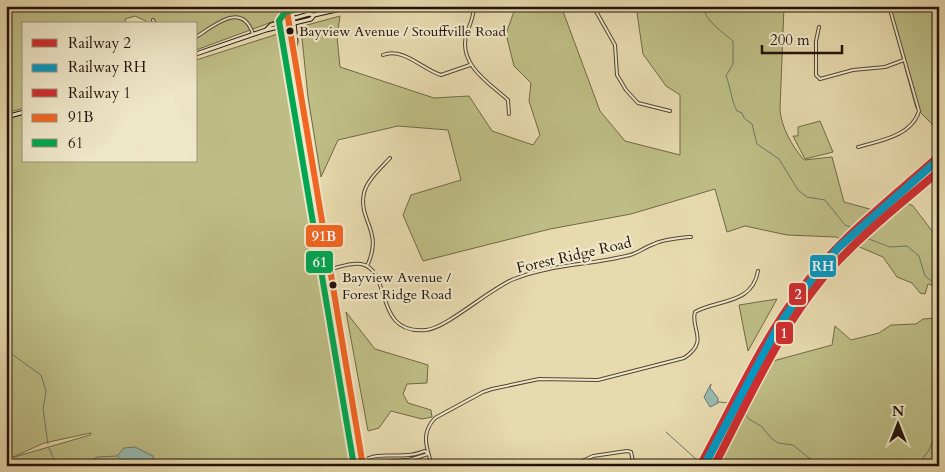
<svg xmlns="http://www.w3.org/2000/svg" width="945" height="472" font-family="Cardo,serif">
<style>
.green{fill:#bebd85;stroke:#706847;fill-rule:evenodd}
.water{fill:#97bab0;stroke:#69776d}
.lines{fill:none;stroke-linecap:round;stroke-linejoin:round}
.stream{stroke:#69776d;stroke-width:1}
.street-casing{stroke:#544432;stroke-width:4}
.secondary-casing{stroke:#231209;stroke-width:5}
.street{stroke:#efe7ca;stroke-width:2}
.secondary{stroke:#efe7ca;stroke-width:3}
.bus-1-casing{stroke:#efe7ca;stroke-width:10}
.bus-2-casing{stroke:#efe7ca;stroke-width:10}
.bus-1{stroke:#f26522;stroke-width:6}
.bus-2{stroke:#00a651;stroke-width:6}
.rail-1-casing{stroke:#efe7ca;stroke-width:11}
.rail-2-casing{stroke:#efe7ca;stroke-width:11}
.rail-3-casing{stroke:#efe7ca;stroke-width:11}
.rail-1{stroke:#cf2e2f;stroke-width:8}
.rail-2{stroke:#009ac7;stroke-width:8}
.rail-3{stroke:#cf2e2f;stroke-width:8}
.bus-dot{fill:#231209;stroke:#efe7ca;stroke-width:2}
.labels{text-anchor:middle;stroke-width:4.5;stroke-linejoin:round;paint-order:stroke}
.bus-label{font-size:14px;fill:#231209;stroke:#efe7ca;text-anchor:start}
.street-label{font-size:15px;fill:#231209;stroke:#efe7ca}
.line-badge{stroke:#efe7ca;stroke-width:2}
.badge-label{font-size:14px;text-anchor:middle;font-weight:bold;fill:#fff}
</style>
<rect width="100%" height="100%" fill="#e7daae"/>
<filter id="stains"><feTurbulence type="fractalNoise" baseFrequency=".004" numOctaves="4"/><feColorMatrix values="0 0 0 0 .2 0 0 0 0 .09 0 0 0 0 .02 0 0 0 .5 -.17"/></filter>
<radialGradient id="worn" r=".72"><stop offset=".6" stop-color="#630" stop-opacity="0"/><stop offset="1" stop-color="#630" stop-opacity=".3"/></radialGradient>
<path class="green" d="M6,6H282L283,14L280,19L196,50V24H146V21L135,16L125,19L126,24H24V108L6,113Z
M516,6H561L600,111L625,141L680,155V95L666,86L643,54L636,6H784L780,109C781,127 792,146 804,160L832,157L844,202L877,211H887L905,202L913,206L939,240V281L935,286L928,284L925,294L920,293L912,283L897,277L883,257L836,237L787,235L745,226L727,232L715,189L631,214L550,229L423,261L403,215L411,195L461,180L448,130L398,126L338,140L321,177L308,97L302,38L307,25L340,16L337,37L340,67L434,98L469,96L492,131L533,145L540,135L529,101L531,83L514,66L506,34Z
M905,6H933L935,18L939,17V131L916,108L889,10Z
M284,32L354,443L349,445L351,466H6V119L24,114V161H196V60ZM91,433L90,435L11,458L44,443Z
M820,121L833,152L805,159L793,136H798V127Z
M777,299L748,351L739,305Z
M346,312L375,349L428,365L427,383L407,384L403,394L408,403L431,410L432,417L422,419L391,411L379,428L368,431Z
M939,318V466H705C712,453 722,442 729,429C741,407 750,375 773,361L832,345L835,326L851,340L879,333L891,325L916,324L923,319Z"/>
<path class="water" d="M711,384L710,388L718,398V403L710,407L704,397Z
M135,447L153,456L154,463C148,468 124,464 117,456L124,448Z"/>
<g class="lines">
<path class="stream" d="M704,6C702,19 724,33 733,41V64L726,76C731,88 731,100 737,111L742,113L744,118L752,124L757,144L779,159L798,190L807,197L825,200L845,225L855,229
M861,236L890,247L907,246L919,256L925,276L934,283L935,292L939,295
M6,350L41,375L46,391L43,409L48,444
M718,402L730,403
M740,408L749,419L761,426L772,439L778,443L793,445L819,466
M666,432L697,460
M49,448L57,466
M82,466L97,457L117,456
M917,466L929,450L939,427"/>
<g class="street-casing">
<path id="street" d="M474,6C474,18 469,25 466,36C459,65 489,83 508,100L509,114
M593,6L615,45L617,75L626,90L638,103L670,111
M153,20L155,24
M819,27L816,41V75L820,79L853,70L885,67L904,60
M196,37C215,25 242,1 253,34
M383,55C403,47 422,69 441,75L470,65
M858,147C879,141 912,136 919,111L889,6
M367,266C384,231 358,221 364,193C367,180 381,168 390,158
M331,269C340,267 351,262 361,264C393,270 372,335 426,330C447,328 489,289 514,279C551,264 592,265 630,255C638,253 645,247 654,244C665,239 679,238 691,237
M363,461C376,452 393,457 408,455C414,455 419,453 425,451L428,454
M363,461L368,463L409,460L428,454
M432,466C427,448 420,434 435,418L483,392L492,389L539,379L598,380L684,358C710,341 690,329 695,312C718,299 752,305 758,271
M572,466L593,456L627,451L631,452L634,466"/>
</g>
<g class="secondary-casing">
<path id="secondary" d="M286,6L363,466
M292,6L296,41L295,47
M266,30L271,25L309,14L314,15L355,6
M196,54L266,30L311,19L314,15
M6,117L24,112"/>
</g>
<use href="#street" class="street"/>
<use href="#secondary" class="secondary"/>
<g class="bus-1-casing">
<path id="bus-1" d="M286,6L363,466"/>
</g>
<g class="bus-2-casing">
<path id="bus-2" d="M311,6L285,12L279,21L354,466"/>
</g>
<use href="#bus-1" class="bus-1"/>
<use href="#bus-2" class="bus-2"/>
<g class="rail-1-casing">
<path id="rail-1" d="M700,466C732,407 760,344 800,291C838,239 891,199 939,156"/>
</g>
<g class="rail-2-casing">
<path id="rail-2" d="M704,466L778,327L803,291L838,248L939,159"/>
</g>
<g class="rail-3-casing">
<path id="rail-3" d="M714,466C752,394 786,312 845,254C874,224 908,198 939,171"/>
</g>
<use href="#rail-1" class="rail-1"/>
<use href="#rail-2" class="rail-2"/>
<use href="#rail-3" class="rail-3"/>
</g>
<g class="bus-dot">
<circle cx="290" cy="31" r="4.5"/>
<circle cx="333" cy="285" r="4.5"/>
</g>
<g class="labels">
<g class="bus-label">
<text x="299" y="36">Bayview Avenue / Stouffville Road</text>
<text x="342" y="282">Bayview Avenue /<tspan x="342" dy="17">Forest Ridge Road</tspan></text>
</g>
<g class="street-label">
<text transform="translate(574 255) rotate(-13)" y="5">Forest Ridge Road</text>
</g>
</g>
<g class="line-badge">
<rect x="305" y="224" width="39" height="24" rx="5" fill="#f26522"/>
<rect x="305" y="250" width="29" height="24" rx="5" fill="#00a651"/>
<rect x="809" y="254" width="28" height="24" rx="5" fill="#009ac7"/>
<rect x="788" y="282" width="19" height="24" rx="5" fill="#cf2e2f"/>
<rect x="775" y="321" width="19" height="24" rx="5" fill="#cf2e2f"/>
</g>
<g class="badge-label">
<text x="324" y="241">91B</text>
<text x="320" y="267">61</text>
<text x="823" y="271">RH</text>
<text x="798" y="299">2</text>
<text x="784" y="338">1</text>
</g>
<rect width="945" height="472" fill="none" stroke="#e7daae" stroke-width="25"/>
<rect x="8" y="8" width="930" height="457" fill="none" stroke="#231209" stroke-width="2.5"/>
<rect x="12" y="12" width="920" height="447" fill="none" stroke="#231209"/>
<rect x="22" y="22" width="175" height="140" fill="#efe7ca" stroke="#9d927d"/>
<rect x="32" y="39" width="25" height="8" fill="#cf2e2f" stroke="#9d927d"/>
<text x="68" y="48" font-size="15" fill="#231209">Railway 2</text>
<rect x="32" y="64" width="25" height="8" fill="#009ac7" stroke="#9d927d"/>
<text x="68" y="72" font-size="15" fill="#231209">Railway RH</text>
<rect x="32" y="89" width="25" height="8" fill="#cf2e2f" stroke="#9d927d"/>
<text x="68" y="98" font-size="15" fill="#231209">Railway 1</text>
<rect x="32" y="114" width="25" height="8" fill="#f26522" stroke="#9d927d"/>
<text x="68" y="122" font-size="15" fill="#231209">91B</text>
<rect x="32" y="139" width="25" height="8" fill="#00a651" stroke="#9d927d"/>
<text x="68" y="148" font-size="15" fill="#231209">61</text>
<g transform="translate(898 424)" stroke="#efe7ca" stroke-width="4" paint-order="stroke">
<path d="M0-4L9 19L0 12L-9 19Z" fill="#231209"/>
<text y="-8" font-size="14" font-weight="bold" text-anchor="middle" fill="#231209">N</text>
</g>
<path d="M762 45v8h80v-8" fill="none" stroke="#231209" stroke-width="2.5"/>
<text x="770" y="45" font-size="15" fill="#231209" stroke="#efe7ca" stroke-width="4" paint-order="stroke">200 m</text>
<rect width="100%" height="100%" filter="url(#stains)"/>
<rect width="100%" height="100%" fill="url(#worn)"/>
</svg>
